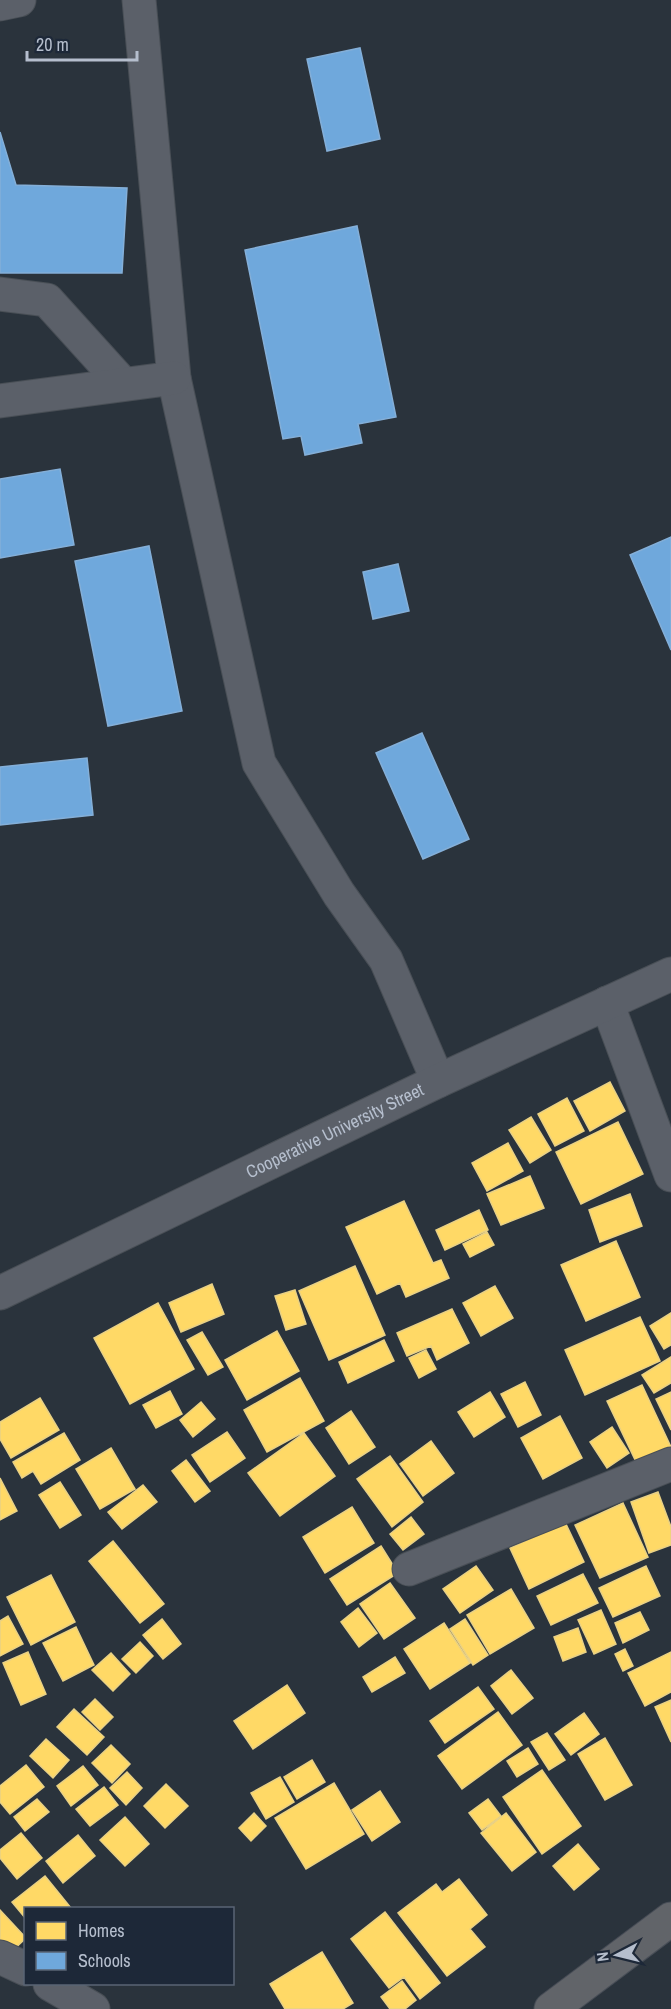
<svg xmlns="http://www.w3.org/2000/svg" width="671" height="2009" font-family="'Archivo Narrow',sans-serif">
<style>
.homes{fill:#ffd966;stroke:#e9d185;stroke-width:1.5}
.schools{fill:#6fa8dc;stroke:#84afd8;stroke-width:1.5}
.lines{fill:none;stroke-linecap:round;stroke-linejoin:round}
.minor-casing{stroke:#494f56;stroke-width:35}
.highway-casing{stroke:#484e57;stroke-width:35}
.minor{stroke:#5b6069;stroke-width:33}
.highway{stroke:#616469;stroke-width:33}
.labels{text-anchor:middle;stroke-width:6;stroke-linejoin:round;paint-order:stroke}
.street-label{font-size:18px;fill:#b5becd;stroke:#1d2838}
</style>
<rect width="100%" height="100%" fill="#2a333c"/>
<path class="homes" d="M610,1082L625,1111L590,1131L574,1101Z
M567,1098L584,1131L555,1146L538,1114Z
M531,1117L551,1150L530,1163L509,1130Z
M618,1122L643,1174L581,1204L556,1152Z
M508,1143L523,1171L487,1191L472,1163Z
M530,1176L544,1208L501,1225L487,1194Z
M630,1194L642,1226L600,1242L589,1210Z
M404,1201L433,1263L441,1260L449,1278L406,1297L400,1283L377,1294L346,1227Z
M479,1210L488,1230L445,1250L436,1230Z
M487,1232L494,1245L470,1257L463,1244Z
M616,1241L640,1297L586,1321L561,1265Z
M355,1266L385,1335L329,1360L299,1291Z
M212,1284L224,1314L181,1332L169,1303Z
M495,1286L513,1318L481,1336L463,1303Z
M295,1290L306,1324L286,1330L275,1296Z
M158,1303L194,1369L130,1404L94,1338Z
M452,1309L469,1343L437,1360L431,1346L407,1356L397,1333Z
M671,1313V1345L664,1349L650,1326Z
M640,1317L660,1361L585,1395L565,1350Z
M277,1331L299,1371L247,1400L225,1360Z
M202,1332L223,1367L208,1375L187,1340Z
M384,1340L394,1361L348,1383L339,1362Z
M426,1350L436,1369L419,1378L409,1358Z
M671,1357V1383L654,1393L642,1375Z
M300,1378L324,1421L267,1452L244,1410Z
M525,1382L541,1415L518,1427L501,1394Z
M642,1385L671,1447V1453L639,1468L607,1401Z
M170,1391L182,1414L156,1428L143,1405Z
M490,1392L505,1417L474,1437L458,1412Z
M671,1392V1430L656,1399Z
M40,1398L59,1430L11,1458L0,1439V1422Z
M201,1402L215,1419L193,1437L180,1420Z
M351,1411L375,1447L349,1464L326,1428Z
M560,1416L582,1458L543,1479L521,1438Z
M612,1427L629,1453L607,1468L590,1442Z
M227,1432L245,1458L210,1482L192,1455Z
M64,1433L80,1460L41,1484L33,1471L22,1478L13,1462Z
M304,1433L335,1476L280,1516L248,1473Z
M431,1441L454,1473L423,1496L400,1464Z
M111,1448L135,1489L100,1509L76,1469Z
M390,1456L423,1502L392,1527L357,1479Z
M186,1460L210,1491L195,1502L172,1471Z
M0,1478L17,1511L0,1520Z
M60,1482L81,1515L60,1528L39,1495Z
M143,1485L157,1502L122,1529L108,1512Z
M658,1492L671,1527V1545L649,1553L631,1502Z
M623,1503L648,1557L600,1578L575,1525Z
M352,1507L374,1543L325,1573L303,1537Z
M411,1517L424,1534L403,1550L390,1534Z
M565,1522L584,1562L529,1589L510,1548Z
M113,1541L164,1604L140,1623L89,1561Z
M381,1546L398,1573L347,1605L330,1579Z
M476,1566L493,1590L460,1613L443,1589Z
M646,1566L660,1596L613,1617L599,1588Z
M583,1574L598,1603L551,1625L537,1596Z
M51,1575L75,1622L31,1645L7,1597Z
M390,1583L415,1618L384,1639L360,1604Z
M511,1589L534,1628L490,1654L467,1615Z
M358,1608L377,1633L359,1647L341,1622Z
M601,1610L616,1644L594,1654L578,1620Z
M640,1612L649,1630L623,1643L615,1623Z
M8,1616L23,1644L0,1656V1621Z
M162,1619L181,1644L163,1659L143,1635Z
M465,1619L488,1655L473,1665L450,1629Z
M444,1623L470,1663L430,1689L404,1649Z
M76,1627L94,1665L63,1681L43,1643Z
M578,1628L586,1652L563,1661L554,1637Z
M140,1642L153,1656L136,1673L122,1659Z
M625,1649L633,1666L623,1671L615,1654Z
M28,1652L46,1694L21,1705L3,1663Z
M671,1652V1692L645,1706L628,1673Z
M111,1653L130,1674L113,1691L92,1670Z
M395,1657L405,1673L372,1692L363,1677Z
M511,1670L533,1698L512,1714L491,1686Z
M287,1685L305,1713L253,1749L234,1721Z
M478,1687L494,1709L445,1743L430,1721Z
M95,1699L113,1717L100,1730L82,1712Z
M671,1700V1742L655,1707Z
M74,1709L104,1737L87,1755L57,1727Z
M498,1712L522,1745L462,1789L438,1756Z
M584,1713L599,1734L571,1755L555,1734Z
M547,1733L565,1760L549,1770L531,1742Z
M605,1738L632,1785L605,1800L578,1754Z
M46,1739L69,1760L53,1778L30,1756Z
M111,1745L130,1764L112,1783L92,1763Z
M528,1748L538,1764L517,1777L507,1761Z
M312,1760L325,1782L297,1799L284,1777Z
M26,1765L44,1787L10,1814L0,1802V1786Z
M83,1766L98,1785L71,1806L57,1786Z
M542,1770L581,1826L542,1854L503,1797Z
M127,1772L142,1788L126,1805L110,1788Z
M280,1777L294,1802L266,1819L251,1793Z
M334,1783L364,1834L306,1869L275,1818Z
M166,1784L188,1806L165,1828L144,1806Z
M104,1787L118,1805L90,1826L76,1809Z
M380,1791L400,1822L372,1841L352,1810Z
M37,1799L49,1812L25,1831L14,1817Z
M488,1799L501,1816L482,1830L469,1813Z
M254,1813L266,1826L251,1841L239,1828Z
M506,1813L536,1852L512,1871L481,1833Z
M125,1817L149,1844L125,1866L100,1840Z
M21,1833L42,1858L17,1879L0,1858V1850Z
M78,1835L95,1856L63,1883L46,1861Z
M578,1844L599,1869L574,1890L553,1866Z
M45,1876L71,1908H26V1919L12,1902Z
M459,1879L487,1915L470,1929L485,1947L447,1976L398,1913L436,1884L442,1892Z
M0,1910L26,1938L7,1956L0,1948Z
M385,1912L440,1983L420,1999L404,1977L389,1988L351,1939Z
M322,1952L353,2003L343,2009H285L270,1984Z
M402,1981L416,2000L405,2009H390L381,1997Z"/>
<path class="schools" d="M360,48L380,139L327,151L307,59Z
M0,132L16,185L127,188L122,273H0Z
M357,226L396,417L358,424L362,443L305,455L301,436L283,439L245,250Z
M60,469L74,545L0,558V479Z
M671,537V650L630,555Z
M149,546L182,711L108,726L75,561Z
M398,564L409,611L373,619L363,572Z
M422,733L469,839L423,859L376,753Z
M87,758L93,815L0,825V767Z"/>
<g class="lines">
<g class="minor-casing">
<g id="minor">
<path d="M139,0L174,378L259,763L339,894L386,960L438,1081"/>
<path d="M0,4L19,0"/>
<path d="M0,294L47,300L123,384"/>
<path d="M0,401L174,378"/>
<path d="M607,1003L671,1175"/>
<path id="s1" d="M0,1293L438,1081L671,974"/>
<path d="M409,1569L671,1464"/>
<path d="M0,1957L26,1969"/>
<path d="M50,1984L93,2009"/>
</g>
</g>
<g class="highway-casing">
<path id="highway" d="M551,2009L671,1919"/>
</g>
<use href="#minor" class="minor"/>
<use href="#highway" class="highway"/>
</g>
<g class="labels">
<g class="street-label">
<text dy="6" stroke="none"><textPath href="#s1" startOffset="372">Cooperative University Street</textPath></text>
</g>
</g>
<rect x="24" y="1907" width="210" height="78" fill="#1d2838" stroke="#5a6474" stroke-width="1.5"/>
<rect x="36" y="1922" width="30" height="18" fill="#ffd966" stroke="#5a6474" stroke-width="1.5"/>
<text x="78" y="1937" font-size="18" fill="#b5becd">Homes</text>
<rect x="36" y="1952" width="30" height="18" fill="#6fa8dc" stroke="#5a6474" stroke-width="1.5"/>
<text x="78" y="1967" font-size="18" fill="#b5becd">Schools</text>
<g transform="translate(617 1955) rotate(263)" stroke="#1d2838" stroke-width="4.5" paint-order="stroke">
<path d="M0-4.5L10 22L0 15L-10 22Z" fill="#b5becd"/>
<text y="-9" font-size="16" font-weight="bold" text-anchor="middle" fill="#b5becd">N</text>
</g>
<path d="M27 51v9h110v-9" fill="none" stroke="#b5becd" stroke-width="3"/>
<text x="36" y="51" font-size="18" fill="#b5becd" stroke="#1d2838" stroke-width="4.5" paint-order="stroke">20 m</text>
</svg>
